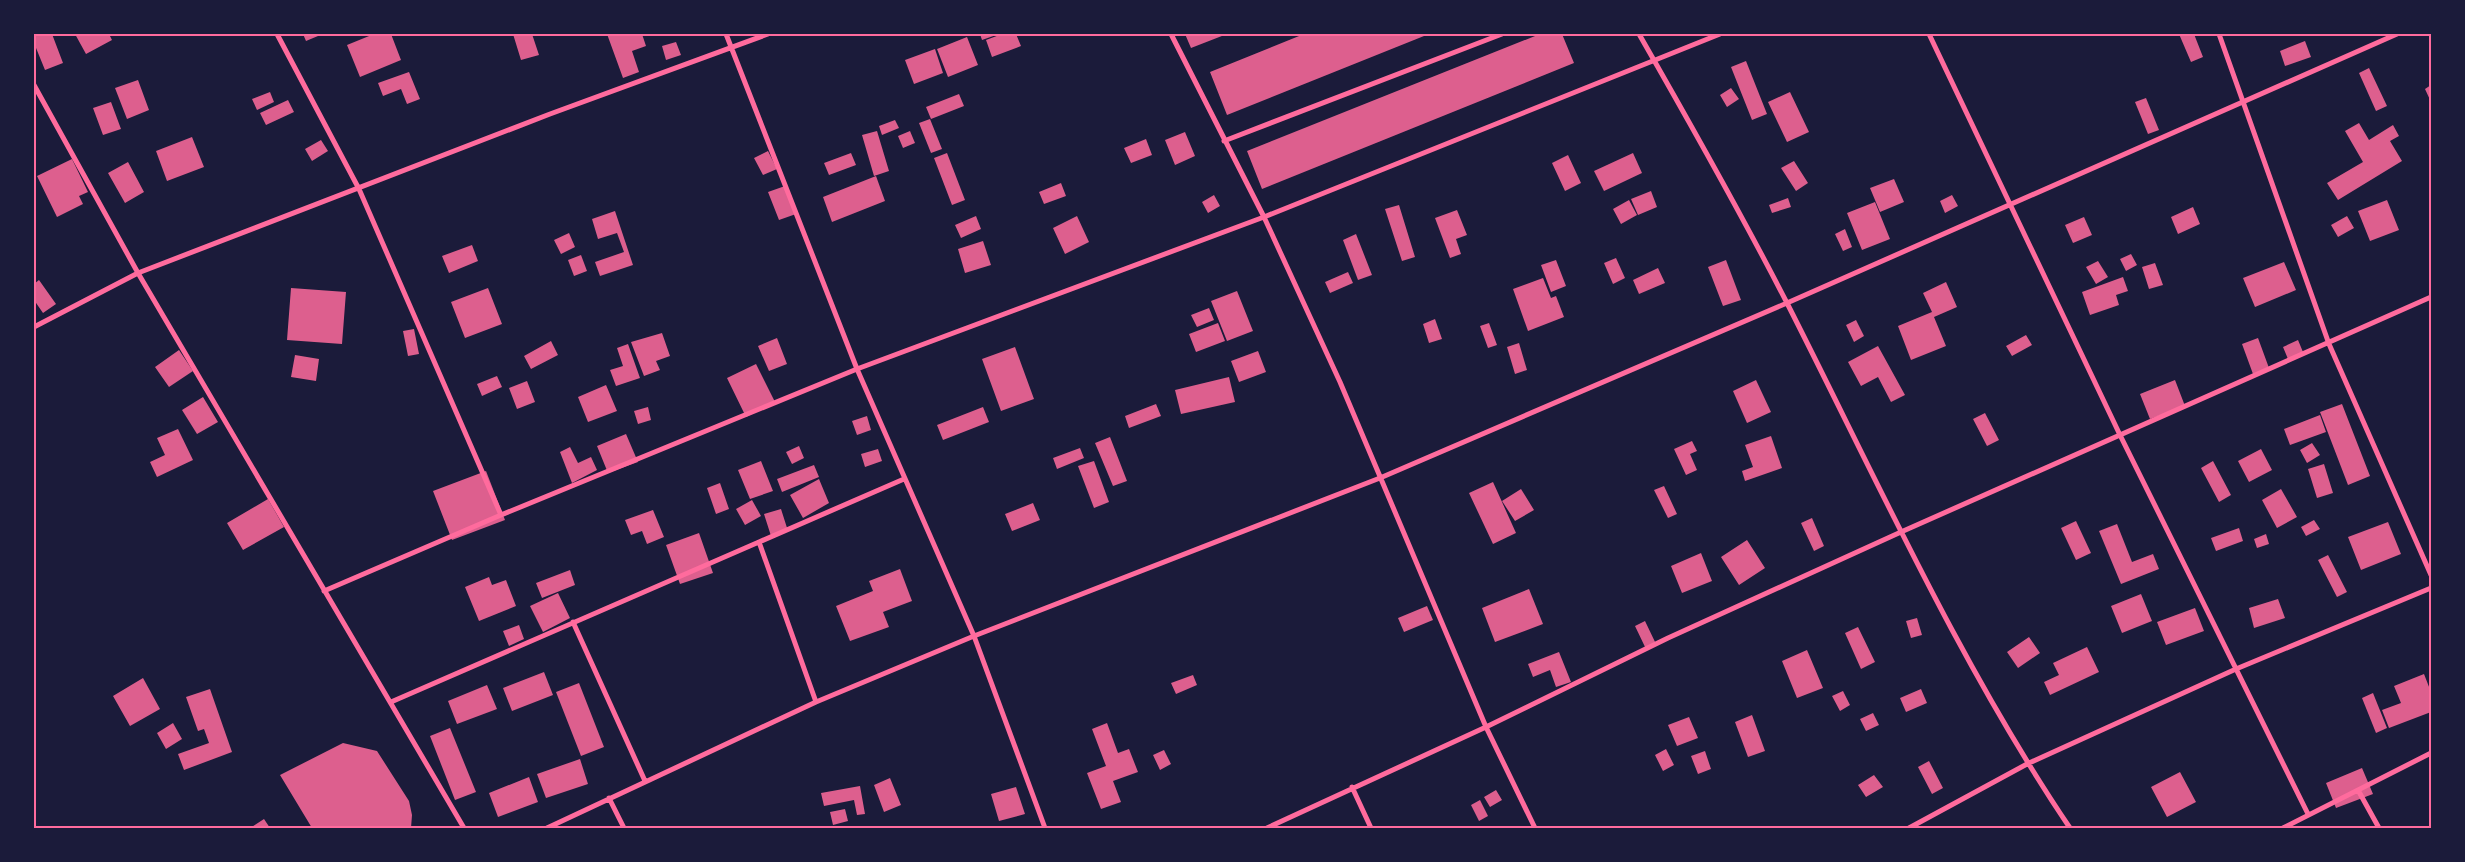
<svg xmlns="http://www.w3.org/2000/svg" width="2465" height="862" font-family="Commissioner,sans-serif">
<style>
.building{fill:#dd5f8e}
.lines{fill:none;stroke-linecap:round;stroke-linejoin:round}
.minor{stroke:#ff6b9d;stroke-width:5}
.neatline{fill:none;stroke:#ff6b9d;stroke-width:2}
</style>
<rect width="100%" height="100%" fill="#1b1b3a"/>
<path class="building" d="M34,34H52L63,63L45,70L34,43Z
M75,34H109L112,40L86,54Z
M303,34H317L318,36L306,41Z
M374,34H391L401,60L360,77L347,45Z
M513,34H532L539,55L521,60Z
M607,34H642L646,46L632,51L639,72L623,78Z
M980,34H999L982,40Z
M1002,34H1016L1021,46L992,57L986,40Z
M1185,34H1227L1191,48Z
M1304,34H1429L1227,115L1210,72Z
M1540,34H1562L1574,63L1262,189L1247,151Z
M2179,34H2194L2203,57L2191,62Z
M967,37L978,65L948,77L937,49Z
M2305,41L2311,57L2285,66L2280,51Z
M676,42L681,55L666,60L662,46Z
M935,49L943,73L914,84L905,60Z
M1746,61L1767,114L1752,120L1731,67Z
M2369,68L2387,106L2376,111L2359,73Z
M409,72L420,99L407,104L401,89L383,96L378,83Z
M138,80L149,110L127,119L115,88Z
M2431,85V102L2425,89Z
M1731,88L1739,99L1727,107L1720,95Z
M270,92L274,102L257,110L252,99Z
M1790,92L1809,132L1787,142L1768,102Z
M959,94L964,106L931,119L926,107Z
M2146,98L2159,130L2148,134L2135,102Z
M288,100L294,112L266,125L260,113Z
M111,102L121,129L103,135L93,108Z
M930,119L942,149L931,153L919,123Z
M895,120L899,128L882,135L879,126Z
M2359,123L2369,140L2393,125L2399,136L2390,141L2402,161L2338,200L2327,183L2363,162L2345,131Z
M877,131L889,171L874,176L862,135Z
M910,131L915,143L903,148L898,136Z
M1185,132L1195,156L1175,165L1165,140Z
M192,137L204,167L167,181L156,151Z
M1146,139L1152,155L1131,163L1124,148Z
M321,140L328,151L312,161L305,149Z
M768,151L777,169L763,175L754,158Z
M851,153L856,165L829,175L824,163Z
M947,153L965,200L952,205L934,158Z
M1633,153L1642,173L1604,191L1594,171Z
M1568,155L1581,183L1565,191L1552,163Z
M72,159L88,192L79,196L83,204L57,217L37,176Z
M1794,161L1808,183L1796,191L1781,168Z
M128,162L144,192L125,203L108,173Z
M876,176L885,201L832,222L823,197Z
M1894,179L1904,202L1880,212L1870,188Z
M1061,183L1066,196L1044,204L1039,192Z
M785,186L796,214L779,220L768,192Z
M1651,191L1657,207L1638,215L1631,199Z
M1214,195L1220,206L1208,213L1202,202Z
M1952,195L1958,206L1945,213L1940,201Z
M1788,198L1791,207L1772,213L1769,205Z
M1629,200L1637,215L1621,224L1613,209Z
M2387,200L2399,230L2370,241L2358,211Z
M1875,202L1890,239L1862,250L1847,213Z
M1399,205L1415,257L1402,261L1385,209Z
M2193,207L2200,224L2178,234L2171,217Z
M1457,210L1467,235L1456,239L1461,254L1450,258L1435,218Z
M615,211L633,265L600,276L595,262L624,252L617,233L598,239L592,219Z
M976,216L981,229L961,238L955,225Z
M1077,216L1089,242L1065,254L1053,228Z
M2347,216L2354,228L2338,237L2331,225Z
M2084,217L2092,235L2073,243L2065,225Z
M1845,229L1852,247L1843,251L1835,234Z
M569,233L575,247L561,254L554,240Z
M1356,234L1372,275L1358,280L1343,240Z
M983,241L991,265L965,273L958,249Z
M472,245L478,261L449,273L442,256Z
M2131,254L2137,265L2126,271L2120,259Z
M581,255L587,271L574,276L568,260Z
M1616,258L1625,278L1613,284L1604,263Z
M1556,260L1566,286L1551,292L1541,265Z
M1726,260L1741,300L1723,306L1708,267Z
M2098,261L2108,277L2096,284L2086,267Z
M2284,262L2296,290L2255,307L2243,278Z
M2155,263L2163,285L2149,289L2142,267Z
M1658,268L1665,283L1639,294L1633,280Z
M1348,272L1353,283L1330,293L1325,282Z
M2123,277L2128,291L2116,295L2119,305L2090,315L2082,292Z
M1543,278L1551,298L1556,296L1564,317L1528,331L1513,289Z
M39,280L56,304L43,313L34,300V284Z
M1946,282L1957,307L1934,317L1946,346L1911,360L1898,326L1932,312L1923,293Z
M291,288L346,292L342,344L287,340Z
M488,288L502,324L465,338L451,302Z
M1237,291L1253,331L1227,341L1211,301Z
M1209,308L1214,320L1197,327L1191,315Z
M1435,319L1442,339L1429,343L1423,324Z
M1856,320L1864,336L1854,342L1846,325Z
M1218,323L1225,341L1196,352L1189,334Z
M1489,323L1497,345L1488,348L1480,326Z
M414,329L419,354L408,356L403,331Z
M662,333L670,356L656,361L660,370L644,376L631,342Z
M2026,335L2032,345L2012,356L2006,346Z
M777,338L787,364L769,371L758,346Z
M2258,338L2269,368L2253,374L2242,344Z
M2298,340L2303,352L2288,359L2283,347Z
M551,341L558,355L531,369L524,356Z
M1519,343L1527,370L1515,374L1507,347Z
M628,344L640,378L616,386L610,370L623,366L617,348Z
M1878,346L1905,395L1891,402L1878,377L1861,386L1848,362Z
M1015,347L1034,399L1001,411L982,359Z
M179,350L193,371L169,387L155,367Z
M1258,351L1266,372L1239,382L1231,361Z
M295,355L319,359L316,381L291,377Z
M756,364L775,402L746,417L727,378Z
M497,376L502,387L482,396L477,384Z
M1229,377L1235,402L1181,414L1175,390Z
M1756,380L1771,412L1747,423L1733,391Z
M2175,380L2185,406L2150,419L2140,394Z
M527,381L535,402L517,409L509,388Z
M606,385L617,411L588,422L578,397Z
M203,397L218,422L197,434L182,410Z
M1156,404L1161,416L1129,428L1125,416Z
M2342,404L2370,476L2348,485L2320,412Z
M648,407L651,420L638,424L634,411Z
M983,407L989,422L943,440L937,425Z
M1985,413L1999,440L1987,446L1973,419Z
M2320,415L2326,432L2290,445L2284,429Z
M867,416L871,430L857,435L852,421Z
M178,429L193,460L157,477L150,462L165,455L157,438Z
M626,434L638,462L608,473L597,446Z
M1771,436L1782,468L1745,481L1742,471L1753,467L1745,445Z
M1110,437L1127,481L1113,486L1095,443Z
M1692,441L1697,451L1690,454L1697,470L1686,475L1674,449Z
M2312,443L2320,455L2307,463L2300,450Z
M799,446L804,458L792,464L786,452Z
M570,447L578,463L591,457L597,470L572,483L560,452Z
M1080,448L1084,458L1057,469L1053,458Z
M878,449L882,461L865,467L861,454Z
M2261,449L2272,470L2249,482L2238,461Z
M761,461L773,491L750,499L738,470Z
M1094,461L1109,502L1094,508L1078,466Z
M2213,461L2231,495L2219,502L2201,468Z
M2324,464L2333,493L2317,498L2308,469Z
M814,465L819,477L782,492L777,479Z
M486,471L505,520L452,540L433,491Z
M819,479L829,503L803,518L790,495Z
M1493,482L1516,533L1493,544L1469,493Z
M720,483L729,509L716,514L707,488Z
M1664,486L1677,514L1668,518L1654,490Z
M1521,489L1534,510L1515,521L1502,501Z
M2281,489L2297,517L2277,528L2262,500Z
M268,499L284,527L243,550L227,523Z
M752,500L761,516L745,525L736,509Z
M1033,503L1040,520L1012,531L1005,514Z
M781,509L788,531L771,536L764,514Z
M653,510L664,537L647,544L642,531L631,535L625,520Z
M1812,518L1824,546L1814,551L1801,523Z
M2314,520L2320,529L2306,536L2301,527Z
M2076,521L2091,553L2076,560L2061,528Z
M2388,522L2401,554L2361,570L2348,537Z
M2117,524L2132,562L2153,554L2159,569L2121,584L2099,531Z
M2239,528L2243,541L2216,551L2211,538Z
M699,533L713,573L680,584L666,545Z
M2266,534L2269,544L2257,548L2254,539Z
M1747,540L1765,568L1739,585L1721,557Z
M1701,553L1712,581L1682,593L1671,566Z
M2328,555L2347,592L2337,597L2318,560Z
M900,569L912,601L883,612L889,627L850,641L836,606L873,591L869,581Z
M570,570L575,585L542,598L536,583Z
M489,577L492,585L506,580L516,606L479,621L465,587Z
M1529,589L1543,624L1495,642L1482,608Z
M558,593L570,618L543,632L530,606Z
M2141,594L2152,621L2122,633L2111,606Z
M2278,599L2285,618L2254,628L2249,608Z
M1427,606L1433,620L1404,632L1398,618Z
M2195,608L2204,631L2166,645L2157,622Z
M1917,618L1922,635L1911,638L1906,621Z
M1645,621L1656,644L1646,649L1635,626Z
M519,625L524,639L509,646L503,631Z
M1858,627L1875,662L1861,669L1845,633Z
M2029,637L2040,653L2018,668L2007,652Z
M2087,647L2099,672L2050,695L2044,682L2059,675L2053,663Z
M1807,650L1823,688L1797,698L1782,661Z
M1559,652L1571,682L1556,687L1550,670L1533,677L1528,664Z
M544,672L553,695L512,711L503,688Z
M2424,674L2431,692V712L2389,728L2382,710L2401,703L2394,686Z
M1193,675L1197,685L1176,694L1171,683Z
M143,678L160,709L130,726L113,696Z
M579,683L604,747L581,756L556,692Z
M487,685L497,709L457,724L448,701Z
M210,689L232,752L184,770L178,754L209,743L204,729L198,731L186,697Z
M1921,689L1927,703L1906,712L1900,698Z
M1843,691L1850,705L1840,711L1832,696Z
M2373,693L2387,728L2376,733L2362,698Z
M1873,713L1879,725L1866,731L1860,719Z
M1752,715L1765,751L1748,757L1735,722Z
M1689,717L1698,738L1677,746L1668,725Z
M173,723L182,739L166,749L157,733Z
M1107,723L1118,753L1129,749L1138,772L1113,781L1121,802L1101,809L1087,773L1106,766L1092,729Z
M450,728L476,792L455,800L430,736Z
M343,743L377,751L409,801L412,815L411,828H312L280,775Z
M1666,749L1674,765L1663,771L1655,755Z
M1164,750L1171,764L1160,770L1153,755Z
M1705,751L1711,769L1698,774L1691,756Z
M580,759L588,784L546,798L537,774Z
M1929,761L1943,788L1932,794L1918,767Z
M2362,768L2373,794L2336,808L2326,783Z
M2180,772L2196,802L2167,817L2151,787Z
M1874,775L1883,787L1866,797L1858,785Z
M529,777L538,802L498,817L489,793Z
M890,778L901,805L884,812L874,785Z
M860,786L865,814L857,815L854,800L824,806L821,793Z
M1016,787L1025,814L999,821L991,794Z
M1496,790L1502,800L1490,807L1484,797Z
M1480,800L1488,816L1479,821L1471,805Z
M845,809L848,821L833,825L830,812Z
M264,819L270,828H250Z"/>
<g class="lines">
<path class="minor" d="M277,34L359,189L501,515
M726,34L857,369L974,636L1045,828
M1171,34L1264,217L1340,382L1486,727L1535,828
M1639,34C1690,123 1741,213 1788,305C1877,480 1960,665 2070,828
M1929,34L2120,435L2308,814
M2219,34L2329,344L2431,575
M34,85L138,273L464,828
M1224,141L1502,34
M34,327L138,273L550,114L768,34
M324,591L501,515L857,369L1264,217L1720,34
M573,622L645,781
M391,702L759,542
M816,702L759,542L904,479
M1352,787L1371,828
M2358,790L2379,828
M609,798L624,828
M547,828L816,702L974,636L1380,478L1787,303L2397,34
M1267,828L1486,727L1668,638L1901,532L2431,297
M1909,828L2027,764L2236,669L2431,588
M2283,828L2431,753"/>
</g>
<rect width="2465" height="862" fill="none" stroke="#1b1b3a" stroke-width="70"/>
<rect x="35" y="35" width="2395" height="792" class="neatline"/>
</svg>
